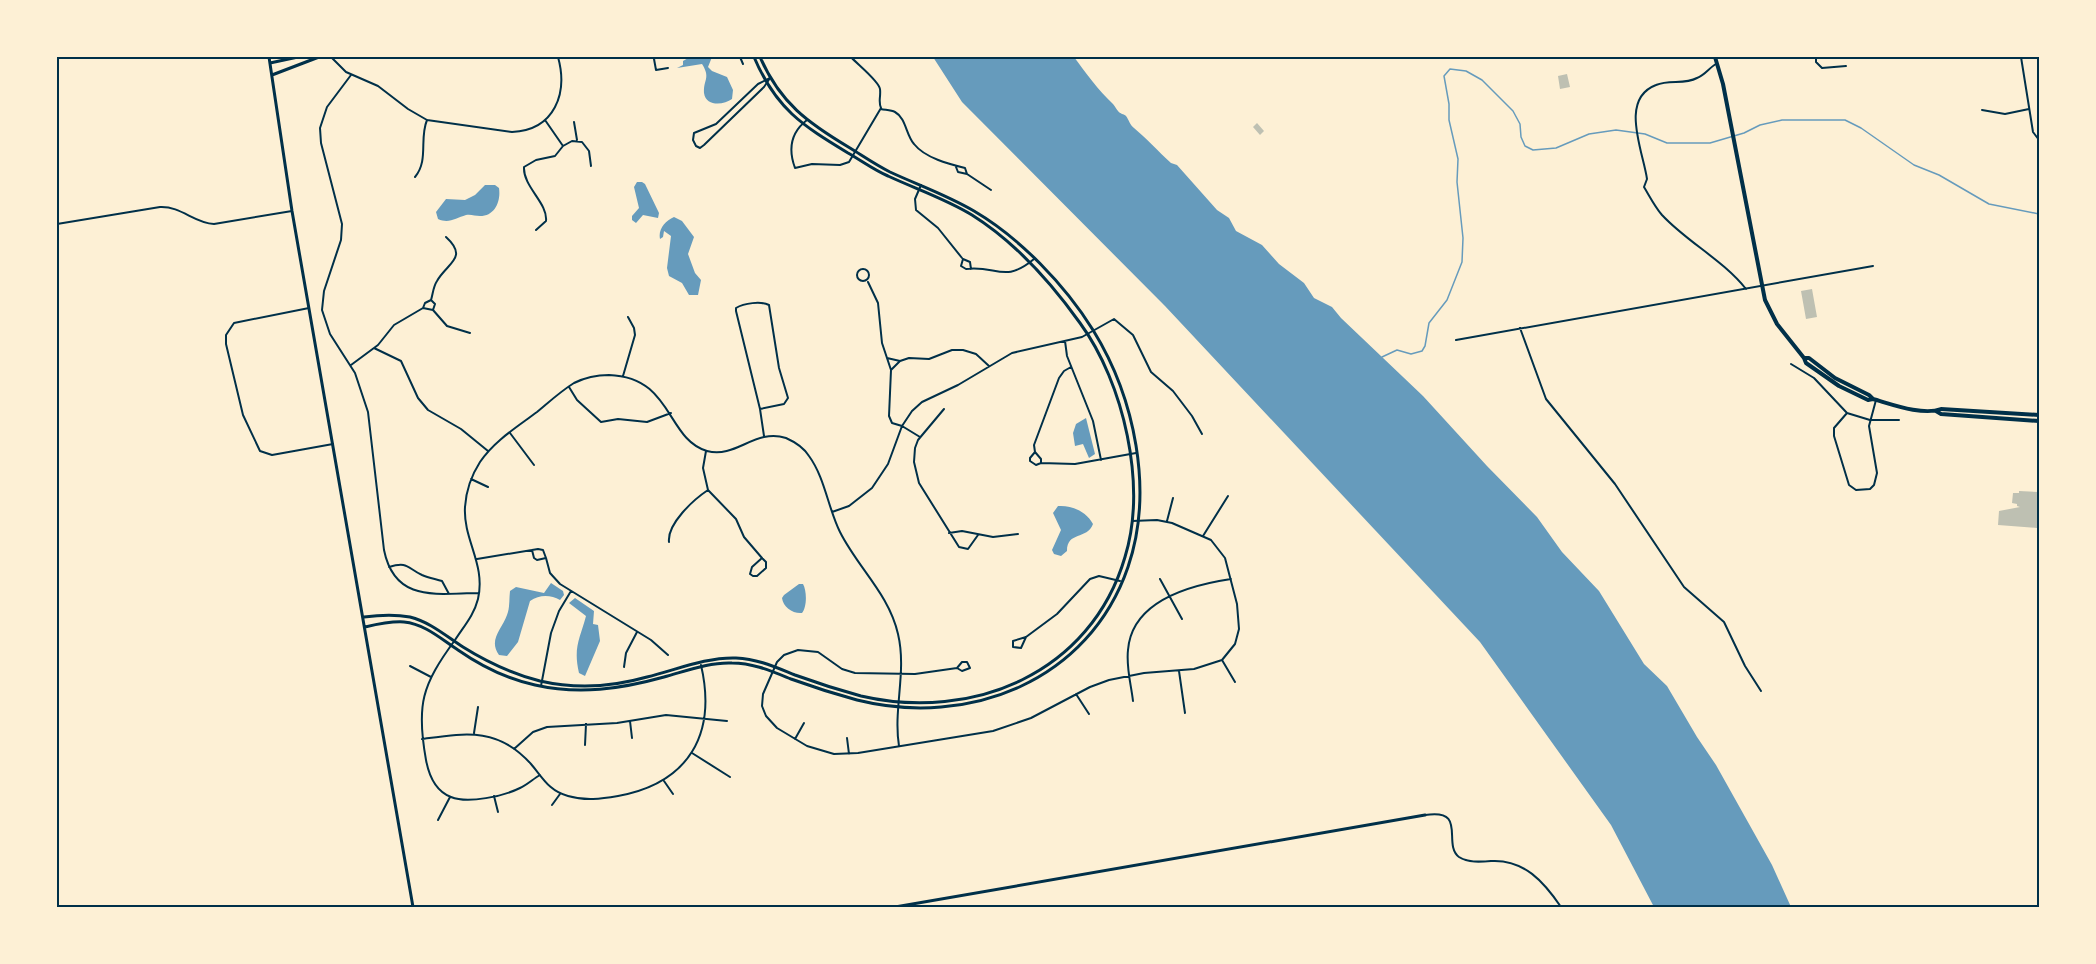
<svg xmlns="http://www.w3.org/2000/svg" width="2096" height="964" font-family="Roboto,sans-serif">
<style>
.water{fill:#669bbc}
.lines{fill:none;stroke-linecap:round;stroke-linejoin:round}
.stream{stroke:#669bbc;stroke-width:1.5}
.building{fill:#bec0b2}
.minor{stroke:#003049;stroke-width:2}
.tertiary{stroke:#003049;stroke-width:3}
.primary{stroke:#003049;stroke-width:4}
.neatline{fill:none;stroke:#003049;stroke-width:2}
</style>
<rect width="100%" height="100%" fill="#fdf0d5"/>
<path class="water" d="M690,57H712L708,67L712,71L727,77L733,90L732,99C724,105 706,107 704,93C703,80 711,78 702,64L677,68L683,65V61Z
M933,57H1074C1086,73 1098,90 1113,104C1115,106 1116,109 1118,111C1120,114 1124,114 1126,116C1129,120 1130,125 1134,128C1146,138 1158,151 1171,163L1177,165L1217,210L1229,218L1236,231L1262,245L1279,264L1304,283L1314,298L1332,307L1341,318L1423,396L1487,466L1537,517L1562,552L1599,591L1644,664L1667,686L1697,737L1716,765L1772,865L1791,907H1654L1611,825L1480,642L1165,306L962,102Z
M637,182H642L645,184L659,213L658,218L643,215L636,223L632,220V216L639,208L634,187Z
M485,185H495L499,188C501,201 495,216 480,216C475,216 471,214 466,215C456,218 449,224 438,219L436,212L446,199L465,200L475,195Z
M674,217L682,221L694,237L688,254L695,273L701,280L698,295H689L682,283L669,276L667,268L671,236L664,231L663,237L660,239C658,229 665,221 674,217Z
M1086,418L1095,454L1089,458L1083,444L1075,446L1073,433L1076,424Z
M1058,506C1071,505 1086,511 1093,524C1087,540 1067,531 1067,551L1061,556L1054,554L1052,550L1061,530L1053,513Z
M551,583L563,591L564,595L560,600C551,595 540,594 530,601L518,642L507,656L499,655C488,640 502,629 507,615C510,608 509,599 510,591L516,587L544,593Z
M799,584H803C807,591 807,607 802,613C793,614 783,607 782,598L784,595Z
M575,598L594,611L593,624L598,625L600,641L585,676L579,673C573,647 580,639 586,616L569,603Z"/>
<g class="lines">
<path class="stream" d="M1382,357L1397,350L1411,354L1422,351L1425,346L1429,323L1447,300L1462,262L1463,238L1457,182L1458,159L1449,120V104L1444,76L1450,69L1466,71L1482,80L1513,111L1520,124L1521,137L1525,146L1533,150L1556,148L1589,134L1616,130L1645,134L1667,143H1710L1744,133L1760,125L1782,120H1845L1861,128L1914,165L1939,175L1989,204L2039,214"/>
</g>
<path class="building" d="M1567,74L1570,87L1560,89L1558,76Z
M1257,123L1264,131L1260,135L1253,127Z
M1812,289L1817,317L1806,319L1801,291Z
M2019,491L2039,492V522H2037V528L1998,525L1999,511L2020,507L2017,506V504L2012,503L2013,493H2019Z"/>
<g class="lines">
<path class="minor" d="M331,57L346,72L378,86L408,109L427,120L512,132C555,130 568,93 558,57
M657,57L654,59L656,70L668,68
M740,57L743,64
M851,57C857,64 879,81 880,89C881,97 878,101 881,108
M1816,57V62L1822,68L1846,66
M2021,57L2033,132L2039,140
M1716,64C1709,68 1705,75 1697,78C1684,85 1669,79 1656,85C1619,99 1643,151 1647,179L1644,187C1650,197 1655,207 1662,215C1687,242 1723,260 1746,289
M351,75L327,107L320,128L321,143L342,224L341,240L324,291L322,310L330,334L355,373L368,412L384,550C395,604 439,593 479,593
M770,78L764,87L704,145L700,148L696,146L693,140L694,133L716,124L758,84Z
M881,109C885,110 891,110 895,112C906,118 906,135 914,144C925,158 949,164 965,168L967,174L958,172L956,167
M1982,110L2005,114L2029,109
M807,120C790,133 788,149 795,168L812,164L840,165L849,162L881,108
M574,122L577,140
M563,146L572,141L582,142L589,151L591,166
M967,174L991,190
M415,177C429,160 419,139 427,120
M921,185L915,199L916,210L938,228L962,258
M57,224L160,207C181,206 194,223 214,224L292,211
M536,230L546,221C548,203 523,187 524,167L536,160L555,156L563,146L545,120
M857 275a6 6 0 1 1 12 0a6 6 0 1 1-12 0Z
M971,269L970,262L963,259L961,266L966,269C997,265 1004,284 1034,259
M868,282L878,303L882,343L891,370L889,416L892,423L902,426L920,437
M431,300L425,303L423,308L433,310L435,304L431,300C433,294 433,287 437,281C447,263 469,258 446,237
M309,308L234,323L226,335V344L243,415L260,451L272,455L333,444
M433,310L447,326L470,333
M1520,328L1546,399L1615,484L1684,587L1724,622L1745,666L1761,691
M1456,340L1873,266
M1065,341L1067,356L1093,421L1101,460
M374,348L401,361L418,398L428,410L461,429L488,451
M887,358L900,361L909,358L929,359L952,350H963L976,354L989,366
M1791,364L1814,378L1847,413L1870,420H1899
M351,365L378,345L394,325L423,308
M891,370L900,361
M623,376L635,335L634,328L628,317
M569,387L577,400L601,422L618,419L647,422L671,413
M760,409L784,404L788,398L779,368L769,305C761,301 744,303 736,308V311L760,409L764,436
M944,409L918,440L915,448L914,462L919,483L959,547L968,549L978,535
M1847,413L1834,428V436L1849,485L1856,490L1870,489L1874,485L1877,473L1869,426L1876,400
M510,433L534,465
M706,451L703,468L708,490L736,519L744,537L762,558
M1035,452L1030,458V461L1036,465L1041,463V459L1035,452L1034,445L1059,378L1064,371L1071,367
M1041,463L1075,464L1136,453
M471,479L488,487
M832,512L849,506L872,488L888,464L902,426L912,411L922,402L958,385L1012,353L1082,337L1114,319L1133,335L1151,372L1173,391L1192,416L1202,434
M1167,521L1173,498
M949,533L962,531L993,537L1018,534
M1203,536L1228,496
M669,542C667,524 693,500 708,490
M546,558L550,573L560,584L651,640L668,655
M762,558L766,562V568L757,576H753L750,574L752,567Z
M477,559L538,549L543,550L546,558L537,560L534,558L532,550
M389,567C408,561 407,568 422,575C429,578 436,579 442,581L449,594
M1160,579L1182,619
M1026,637L1021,648L1013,647V641L1026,637L1057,614L1090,579L1099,576L1120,581
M1222,660L1235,682
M962,662H967L970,668L962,671L957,668Z
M410,666L431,677
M624,667L626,653L637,632
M957,668L915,674L855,673L842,669L818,652L798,650L784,655L777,662L763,694L762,706L766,716L777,728L807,746L834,754L858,753L993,731L1031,718L1090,687L1109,680L1144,673L1194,669L1222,660L1235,644L1239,629L1237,604L1225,558L1211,540L1172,523L1157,520L1132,521
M1179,671L1185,713
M541,686L551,633L559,611L571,591
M1076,694L1089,714
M1133,701C1131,684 1126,667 1128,650C1132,600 1191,585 1231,579
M630,721L632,738
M474,733L478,707
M847,738L849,754
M422,739C466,733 498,727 531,764C543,778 549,791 568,796C585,801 601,799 618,796C689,783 717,734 701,665
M795,739L804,723
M585,745L586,724
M514,749L533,732L547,727L617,723L666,715L727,721
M692,753L730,777
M540,775C533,779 527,785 520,788C504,796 468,804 451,797C435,791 429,776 426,760C416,705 422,685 455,640C464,626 474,615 478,599C486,564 463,540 465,507C466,491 471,476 480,462C494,441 517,427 537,412C549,402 561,391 574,383C584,378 597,375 609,375C673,377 666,439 707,451C736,459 755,428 786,438C795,442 804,448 809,456C825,478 828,508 840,532C858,568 889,594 898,634C907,672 893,709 899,746
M664,781L673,794
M494,796L498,812
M552,805L560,794
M1425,815C1468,808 1442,844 1459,857C1468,863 1481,862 1491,861C1524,859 1544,882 1561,907
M438,820L450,797"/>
<path class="tertiary" d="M269,57L292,211L413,907
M270,63L298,57
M272,75L319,57
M364,617C379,615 394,614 410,617C430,622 446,636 463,647C487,662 513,674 540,681C575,689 612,687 647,677C676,670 706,657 736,658C758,659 775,667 795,675C817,683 839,690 861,696C973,722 1091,673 1125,557C1147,485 1124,383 1080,323C1050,281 1015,242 972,215C946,199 916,189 888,176C874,170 862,161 848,153C802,125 776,109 754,57
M365,627C378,624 391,621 404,622C425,624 441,639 458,650C481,666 507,679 535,685C579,695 621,689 664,677C686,671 709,662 732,663C753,663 771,671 791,679C813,687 835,694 857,700C969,728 1089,681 1128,567C1154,491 1135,398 1093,330C1065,285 1020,238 974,211C947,195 918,185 890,172C876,165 863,156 850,148C808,123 780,103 760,57
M895,907L1425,815"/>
<path class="primary" d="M1715,57L1723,84L1765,300L1777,324L1804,358L1806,363L1839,386L1868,400L1873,399C1891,404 1923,416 1941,409L2039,415
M1804,358H1809L1835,378L1869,395L1873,399
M1936,411L1941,414L2039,421"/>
</g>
<rect width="2096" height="964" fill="none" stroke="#fdf0d5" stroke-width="117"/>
<rect x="58" y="58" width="1980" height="848" class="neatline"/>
</svg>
